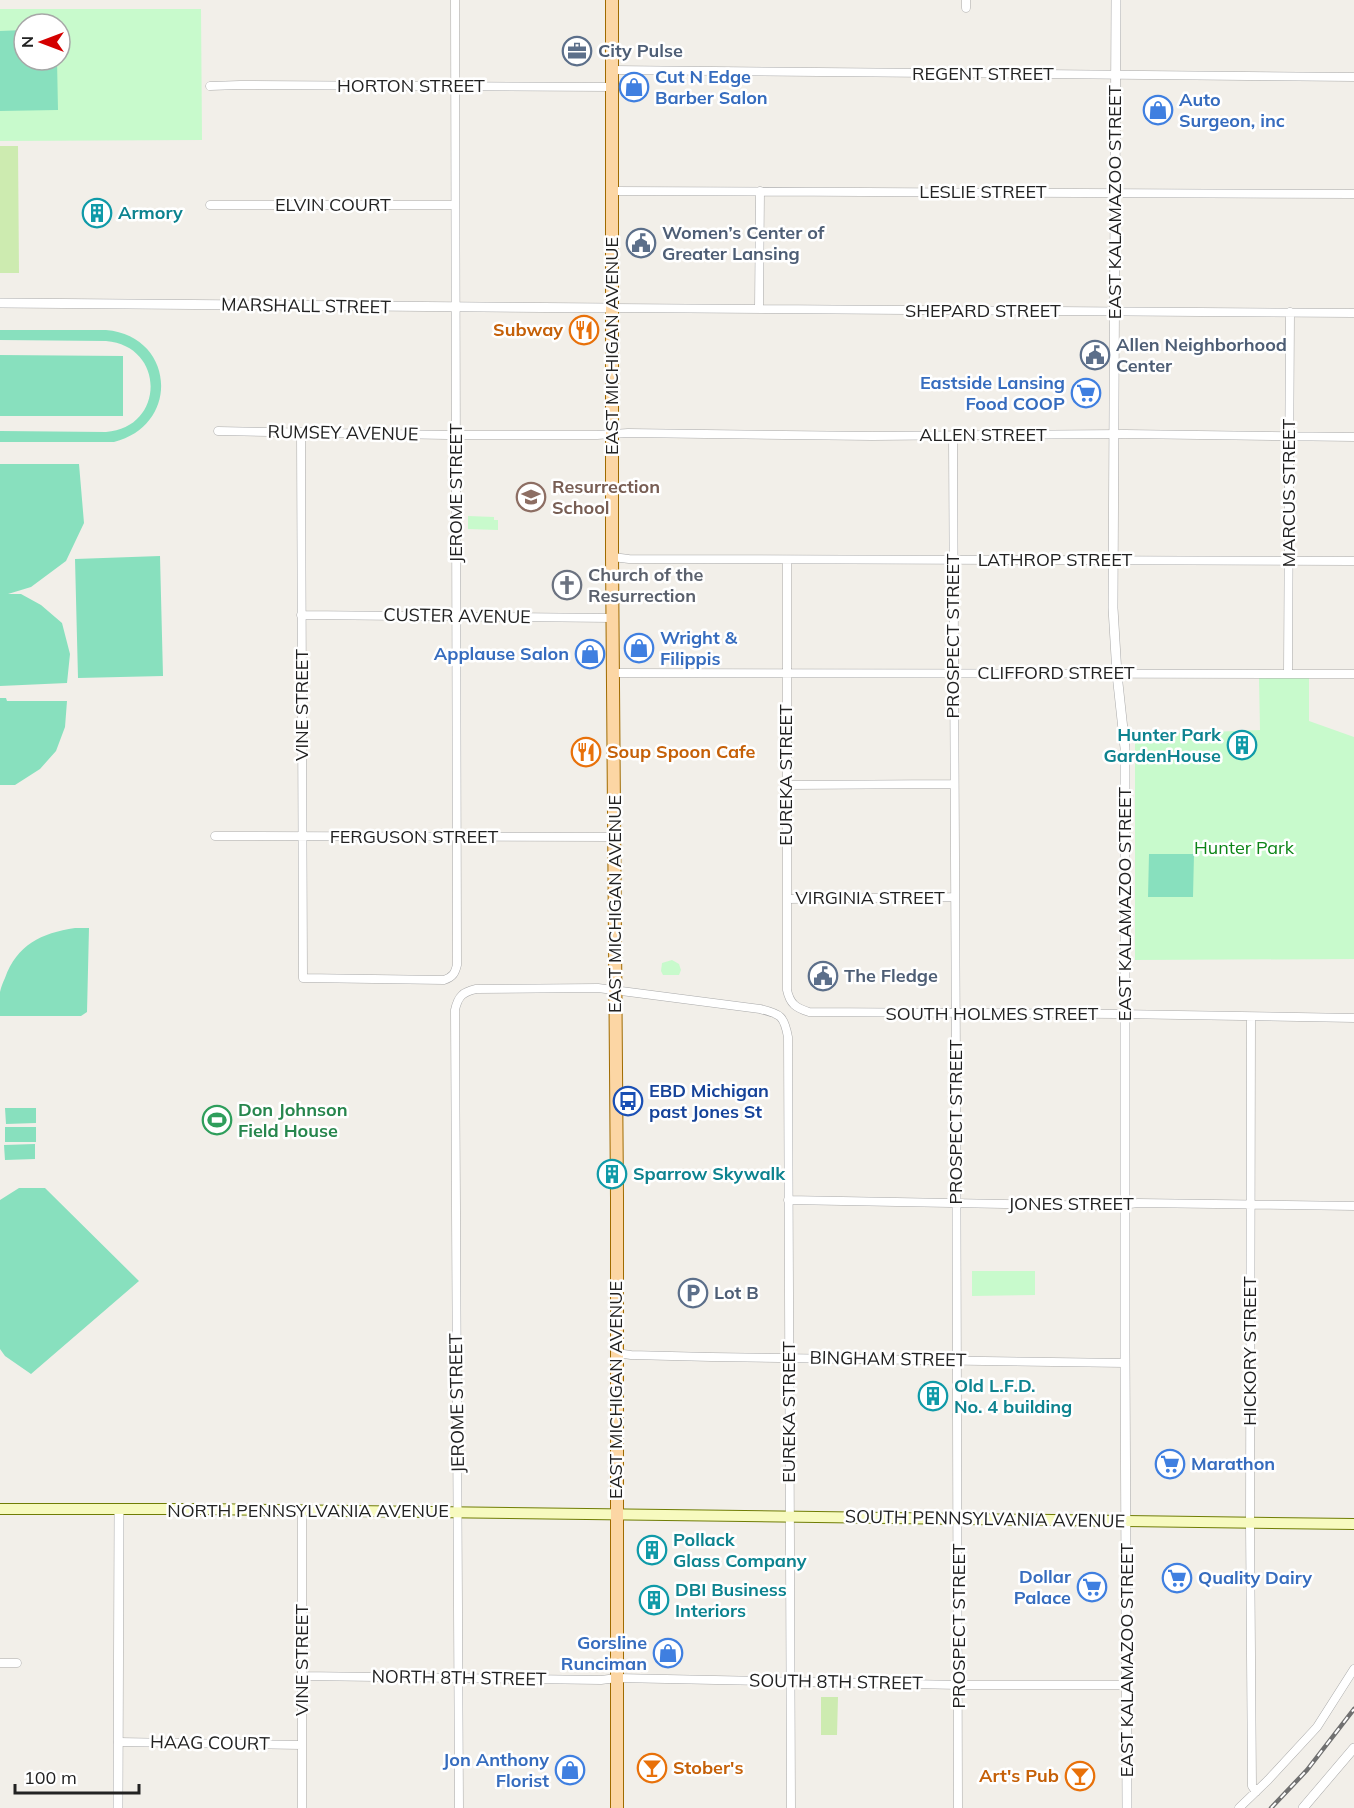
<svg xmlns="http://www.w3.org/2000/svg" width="1354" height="1808" font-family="Mulish,sans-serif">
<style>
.grass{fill:#cdebb0}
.park{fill:#c8facc;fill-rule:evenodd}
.pitch{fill:#88e0be}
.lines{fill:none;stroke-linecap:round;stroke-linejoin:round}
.minor-casing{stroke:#a9a9a9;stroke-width:9}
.tertiary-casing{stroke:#a9a9a9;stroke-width:10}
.secondary-casing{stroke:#707d05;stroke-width:12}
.primary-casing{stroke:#a06b00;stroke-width:14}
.minor{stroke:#fff;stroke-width:8}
.tertiary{stroke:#fff;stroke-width:9}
.secondary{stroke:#f7fabf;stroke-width:10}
.primary{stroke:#fcd6a4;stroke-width:12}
.rail-casing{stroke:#707070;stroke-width:4.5}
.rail{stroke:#fff;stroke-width:2;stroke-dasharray:7;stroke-linecap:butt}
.labels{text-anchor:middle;stroke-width:5;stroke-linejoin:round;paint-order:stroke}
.service-label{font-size:18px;font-weight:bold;fill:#4e5e75;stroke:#fff;text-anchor:start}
.street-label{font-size:18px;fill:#222;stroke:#fff}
.shop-label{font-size:18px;font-weight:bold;fill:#366cbe;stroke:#fff;text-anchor:start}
.culture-label{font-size:18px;font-weight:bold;fill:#0d838f;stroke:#fff;text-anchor:start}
.food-label{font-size:18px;font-weight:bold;fill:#c56008;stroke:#fff;text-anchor:end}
.education-label{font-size:18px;font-weight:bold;fill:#785e54;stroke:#fff;text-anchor:start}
.worship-label{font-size:18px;font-weight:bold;fill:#5b616d;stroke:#fff;text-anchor:start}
.park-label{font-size:18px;fill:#0c8416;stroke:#fff}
.transit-label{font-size:18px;font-weight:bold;fill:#164399;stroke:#fff;text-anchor:start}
.leisure-label{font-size:18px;font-weight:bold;fill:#27864d;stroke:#fff;text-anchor:start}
</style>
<rect width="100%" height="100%" fill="#f2efe9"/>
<path class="grass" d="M0,146H18L19,273H0Z
M821,1697H838L837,1735H821Z"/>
<path class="park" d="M0,9H201L202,140L0,141ZM24,24H60V60H24Z
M468,516L494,517V520H498V530L468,529Z
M1259,678H1309V721L1354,737V959L1135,960V735L1260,730Z
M672,960L679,964L681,970L679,975H663L661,971L662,963Z
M972,1271H1035V1295L972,1296Z"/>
<path class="pitch" d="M24,30V60H57L58,110L0,111V31Z
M0,330H106C175,336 181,425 114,442H0V431L106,432C165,428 166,346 106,341L0,340Z
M0,355L123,356V416H0Z
M0,464H79L84,523L66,561L31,587L8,594H21L41,605L62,623L70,654L67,683L0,686Z
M160,556L163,676L78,678L75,559Z
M0,698H6L7,701H67L65,727L56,751L40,769L15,785H0Z
M1149,854H1194L1193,897H1148Z
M75,928H89L87,1012L81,1016H0C0,1008 0,999 0,992C1,987 3,982 5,978C17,945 41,933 75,928Z
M5,1108H36V1123L6,1124Z
M5,1127H36V1142H5Z
M35,1144V1159L5,1160L4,1145Z
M19,1188H45L139,1281L31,1374L5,1356L0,1349V1200Z"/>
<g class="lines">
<g class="minor-casing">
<path id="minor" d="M966,8V0
M612,70L1354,77
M210,86L240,85L612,87
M612,191L1354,194
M210,205H455
M612,308L1354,313
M759,309L760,191
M218,431L447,435H597L628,433L872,436L1125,434L1354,437
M301,432L303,978L444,980C453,977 455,973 457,965L455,0
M953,435C953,893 960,1350 958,1808
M612,557L629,559L1354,561
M787,560V990C790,1004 796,1008 809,1012L1117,1014L1354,1018
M301,615L613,618
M613,673L1354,674
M1288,673L1290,312
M786,785L954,784
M215,836L614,837
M787,899L954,897
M1251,1017L1250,1523L1252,1786L1256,1792
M788,1200L1114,1206L1138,1203L1354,1206
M616,1353L631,1355L711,1357L1125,1363
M302,1511V1808
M0,1663H17
M302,1676L601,1680L617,1678L959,1685H1127
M118,1742L302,1745
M459,1808L455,1010C458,996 463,992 476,989L598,988L760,1009C781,1014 784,1016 788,1037L791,1808
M1239,1808L1268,1780L1317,1727L1354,1669"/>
</g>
<g class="tertiary-casing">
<path id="tertiary" d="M1116,0L1113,608L1117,674L1125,748V1351L1127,1808
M0,303L612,308
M118,1808L119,1510
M1303,1808L1354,1748"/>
</g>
<g class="secondary-casing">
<path id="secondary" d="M0,1509H200L1354,1524"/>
</g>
<g class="primary-casing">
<path id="primary" d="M612,0V557L617,1197V1808"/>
</g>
<use href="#minor" class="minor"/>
<use href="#tertiary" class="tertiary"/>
<use href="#secondary" class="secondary"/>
<use href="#primary" class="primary"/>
<g class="rail-casing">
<path id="rail" d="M1271,1808L1307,1770L1354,1709"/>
</g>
<use href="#rail" class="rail"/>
</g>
<defs>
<g id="office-ring" transform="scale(1.5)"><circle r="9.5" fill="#fff" stroke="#5c6f8a" stroke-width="1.5"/><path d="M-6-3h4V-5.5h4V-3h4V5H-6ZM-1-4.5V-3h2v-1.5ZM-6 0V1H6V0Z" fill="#5c6f8a"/></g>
<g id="shop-ring" transform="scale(1.5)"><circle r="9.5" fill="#fff" stroke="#3f7fe0" stroke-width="1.5"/><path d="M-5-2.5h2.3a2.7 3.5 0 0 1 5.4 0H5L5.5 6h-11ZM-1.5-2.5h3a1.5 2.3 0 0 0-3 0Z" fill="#3f7fe0"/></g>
<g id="building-ring" transform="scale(1.5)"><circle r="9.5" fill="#fff" stroke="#0f9aa8" stroke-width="1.5"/><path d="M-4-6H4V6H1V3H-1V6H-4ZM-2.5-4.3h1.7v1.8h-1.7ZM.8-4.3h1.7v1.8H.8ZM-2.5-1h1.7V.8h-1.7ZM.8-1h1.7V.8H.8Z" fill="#0f9aa8"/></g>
<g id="civic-ring" transform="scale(1.5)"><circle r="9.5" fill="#fff" stroke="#5c6f8a" stroke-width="1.5"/><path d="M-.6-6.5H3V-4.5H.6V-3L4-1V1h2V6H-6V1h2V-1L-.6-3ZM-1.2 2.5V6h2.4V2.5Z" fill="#5c6f8a"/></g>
<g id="restaurant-ring" transform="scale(1.5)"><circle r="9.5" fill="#fff" stroke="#e8710a" stroke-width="1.5"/><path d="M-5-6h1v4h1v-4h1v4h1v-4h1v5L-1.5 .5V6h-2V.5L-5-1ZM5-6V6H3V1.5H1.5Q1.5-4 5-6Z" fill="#e8710a"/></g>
<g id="supermarket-ring" transform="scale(1.5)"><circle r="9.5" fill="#fff" stroke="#3f7fe0" stroke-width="1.5"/><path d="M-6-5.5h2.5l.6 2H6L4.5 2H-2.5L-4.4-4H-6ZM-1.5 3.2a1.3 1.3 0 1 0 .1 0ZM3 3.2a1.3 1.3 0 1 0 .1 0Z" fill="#3f7fe0"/></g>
<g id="school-ring" transform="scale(1.5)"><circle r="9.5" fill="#fff" stroke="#8d6e63" stroke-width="1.5"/><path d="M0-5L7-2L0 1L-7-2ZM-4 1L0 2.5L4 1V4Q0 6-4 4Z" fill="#8d6e63"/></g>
<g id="church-ring" transform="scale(1.5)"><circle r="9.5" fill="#fff" stroke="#6b7280" stroke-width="1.5"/><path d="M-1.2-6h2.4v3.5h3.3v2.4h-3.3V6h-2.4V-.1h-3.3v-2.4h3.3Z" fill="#6b7280"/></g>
<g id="bus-ring" transform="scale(1.5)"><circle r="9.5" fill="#fff" stroke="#1a4fb4" stroke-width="1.5"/><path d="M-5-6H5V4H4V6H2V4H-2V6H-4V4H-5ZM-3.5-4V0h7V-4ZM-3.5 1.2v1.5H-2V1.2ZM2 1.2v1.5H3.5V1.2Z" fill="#1a4fb4"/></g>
<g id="stadium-ring" transform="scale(1.5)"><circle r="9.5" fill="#fff" stroke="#2e9e5b" stroke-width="1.5"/><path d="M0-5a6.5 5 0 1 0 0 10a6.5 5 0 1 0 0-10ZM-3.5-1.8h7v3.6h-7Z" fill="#2e9e5b"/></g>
<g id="parking-ring" transform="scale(1.5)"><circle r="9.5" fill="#fff" stroke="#5c6f8a" stroke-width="1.5"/><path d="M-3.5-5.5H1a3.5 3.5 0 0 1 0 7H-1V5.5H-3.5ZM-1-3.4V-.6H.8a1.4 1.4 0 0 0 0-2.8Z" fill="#5c6f8a"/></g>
<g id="bar-ring" transform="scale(1.5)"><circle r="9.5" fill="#fff" stroke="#e8710a" stroke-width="1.5"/><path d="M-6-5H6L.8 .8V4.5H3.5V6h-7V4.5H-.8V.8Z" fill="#e8710a"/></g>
</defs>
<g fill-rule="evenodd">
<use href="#office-ring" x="577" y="51"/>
<use href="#shop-ring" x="634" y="87"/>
<use href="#shop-ring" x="1158" y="110"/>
<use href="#building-ring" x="97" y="213"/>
<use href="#civic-ring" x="641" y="243"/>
<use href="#restaurant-ring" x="584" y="330"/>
<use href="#civic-ring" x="1095" y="355"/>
<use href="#supermarket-ring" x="1086" y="393"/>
<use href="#school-ring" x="531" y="497"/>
<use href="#church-ring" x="567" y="585"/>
<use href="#shop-ring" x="639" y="648"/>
<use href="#shop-ring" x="590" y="654"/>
<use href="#building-ring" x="1242" y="745"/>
<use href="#restaurant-ring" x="586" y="752"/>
<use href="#civic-ring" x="823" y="976"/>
<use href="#bus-ring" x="628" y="1101"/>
<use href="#stadium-ring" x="217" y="1120"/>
<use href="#building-ring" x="612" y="1174"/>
<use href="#parking-ring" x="693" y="1293"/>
<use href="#building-ring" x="933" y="1396"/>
<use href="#supermarket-ring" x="1170" y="1464"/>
<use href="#building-ring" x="652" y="1550"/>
<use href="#supermarket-ring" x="1177" y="1578"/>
<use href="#supermarket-ring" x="1092" y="1587"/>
<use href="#building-ring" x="654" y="1600"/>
<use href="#shop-ring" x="668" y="1653"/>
<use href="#bar-ring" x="652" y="1768"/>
<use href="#shop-ring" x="570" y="1770"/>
<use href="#bar-ring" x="1080" y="1776"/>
</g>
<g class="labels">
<g class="service-label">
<text x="598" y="57">City Pulse</text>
<text x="662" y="239">Women’s Center of<tspan x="662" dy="21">Greater Lansing</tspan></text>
<text x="1116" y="351">Allen Neighborhood<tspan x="1116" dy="21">Center</tspan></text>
<text x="844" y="982">The Fledge</text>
<text x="714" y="1299">Lot B</text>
</g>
<g class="street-label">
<text x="983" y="80">REGENT STREET</text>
<text x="411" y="92">HORTON STREET</text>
<text x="983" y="198">LESLIE STREET</text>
<text transform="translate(1115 202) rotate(-90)" y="6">EAST KALAMAZOO STREET</text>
<text x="333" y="211">ELVIN COURT</text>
<text transform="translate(306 306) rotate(1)" y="6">MARSHALL STREET</text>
<text x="983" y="317">SHEPARD STREET</text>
<text transform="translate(612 346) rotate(-90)" y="6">EAST MICHIGAN AVENUE</text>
<text transform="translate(343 433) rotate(1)" y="6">RUMSEY AVENUE</text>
<text x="983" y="441">ALLEN STREET</text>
<text transform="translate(456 493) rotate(-90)" y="6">JEROME STREET</text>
<text transform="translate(1289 493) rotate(-90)" y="6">MARCUS STREET</text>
<text x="1055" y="566">LATHROP STREET</text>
<text transform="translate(457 616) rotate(1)" y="6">CUSTER AVENUE</text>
<text transform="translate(953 636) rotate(-90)" y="6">PROSPECT STREET</text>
<text x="1056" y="679">CLIFFORD STREET</text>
<text transform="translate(302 705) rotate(-90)" y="6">VINE STREET</text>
<text transform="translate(786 775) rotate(-90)" y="6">EUREKA STREET</text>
<text x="414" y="843">FERGUSON STREET</text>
<text x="870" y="904">VIRGINIA STREET</text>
<text transform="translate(615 904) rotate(-90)" y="6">EAST MICHIGAN AVENUE</text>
<text transform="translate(1125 904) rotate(-90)" y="6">EAST KALAMAZOO STREET</text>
<text x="992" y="1020">SOUTH HOLMES STREET</text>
<text transform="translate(956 1122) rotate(-90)" y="6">PROSPECT STREET</text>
<text x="1071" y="1210">JONES STREET</text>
<text transform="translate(1250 1351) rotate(-90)" y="6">HICKORY STREET</text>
<text transform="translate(888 1359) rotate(1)" y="6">BINGHAM STREET</text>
<text transform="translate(616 1390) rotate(-90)" y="6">EAST MICHIGAN AVENUE</text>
<text transform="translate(457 1403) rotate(-91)" y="6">JEROME STREET</text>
<text transform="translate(789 1412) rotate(-90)" y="6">EUREKA STREET</text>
<text x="308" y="1517">NORTH PENNSYLVANIA AVENUE</text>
<text transform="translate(985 1519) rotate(1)" y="6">SOUTH PENNSYLVANIA AVENUE</text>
<text transform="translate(959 1626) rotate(-90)" y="6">PROSPECT STREET</text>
<text transform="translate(302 1660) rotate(-90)" y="6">VINE STREET</text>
<text transform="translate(1127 1660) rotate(-90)" y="6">EAST KALAMAZOO STREET</text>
<text transform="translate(459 1678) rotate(1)" y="6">NORTH 8TH STREET</text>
<text transform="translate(836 1682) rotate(1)" y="6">SOUTH 8TH STREET</text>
<text transform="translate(210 1743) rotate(1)" y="6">HAAG COURT</text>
</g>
<g class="shop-label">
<text x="655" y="83">Cut N Edge<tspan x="655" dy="21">Barber Salon</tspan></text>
<text x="1179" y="106">Auto<tspan x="1179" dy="21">Surgeon, inc</tspan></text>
<text x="1065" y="389" text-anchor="end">Eastside Lansing<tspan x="1065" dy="21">Food COOP</tspan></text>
<text x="660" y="644">Wright &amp;<tspan x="660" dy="21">Filippis</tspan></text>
<text x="569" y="660" text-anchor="end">Applause Salon</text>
<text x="1191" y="1470">Marathon</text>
<text x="1071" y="1583" text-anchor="end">Dollar<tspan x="1071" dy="21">Palace</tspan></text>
<text x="1198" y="1584">Quality Dairy</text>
<text x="647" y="1649" text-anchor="end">Gorsline<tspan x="647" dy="21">Runciman</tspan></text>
<text x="549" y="1766" text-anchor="end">Jon Anthony<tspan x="549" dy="21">Florist</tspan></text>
</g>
<g class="culture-label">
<text x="118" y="219">Armory</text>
<text x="1221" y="741" text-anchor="end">Hunter Park<tspan x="1221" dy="21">GardenHouse</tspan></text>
<text x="633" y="1180">Sparrow Skywalk</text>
<text x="954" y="1392">Old L.F.D.<tspan x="954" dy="21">No. 4 building</tspan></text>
<text x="673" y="1546">Pollack<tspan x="673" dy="21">Glass Company</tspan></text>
<text x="675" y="1596">DBI Business<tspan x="675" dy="21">Interiors</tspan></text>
</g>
<g class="food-label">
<text x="563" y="336">Subway</text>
<text x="607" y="758" text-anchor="start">Soup Spoon Cafe</text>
<text x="673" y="1774" text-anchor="start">Stober's</text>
<text x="1059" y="1782">Art's Pub</text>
</g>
<g class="education-label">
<text x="552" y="493">Resurrection<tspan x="552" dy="21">School</tspan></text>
</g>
<g class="worship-label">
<text x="588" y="581">Church of the<tspan x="588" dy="21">Resurrection</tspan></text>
</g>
<g class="park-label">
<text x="1244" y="854">Hunter Park</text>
</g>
<g class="transit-label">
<text x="649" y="1097">EBD Michigan<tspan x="649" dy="21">past Jones St</tspan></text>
</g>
<g class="leisure-label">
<text x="238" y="1116">Don Johnson<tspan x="238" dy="21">Field House</tspan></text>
</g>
</g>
<g transform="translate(42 42) rotate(270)"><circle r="28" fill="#ffffff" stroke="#a7a7a7" stroke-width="1.5"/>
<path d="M0-4.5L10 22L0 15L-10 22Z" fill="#d40000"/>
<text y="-9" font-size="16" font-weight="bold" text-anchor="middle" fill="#222222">N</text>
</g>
<path d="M15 1784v9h124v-9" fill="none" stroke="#222222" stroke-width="3"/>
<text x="24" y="1784" font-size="18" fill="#222222" stroke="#ffffff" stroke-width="4.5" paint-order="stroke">100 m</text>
</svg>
